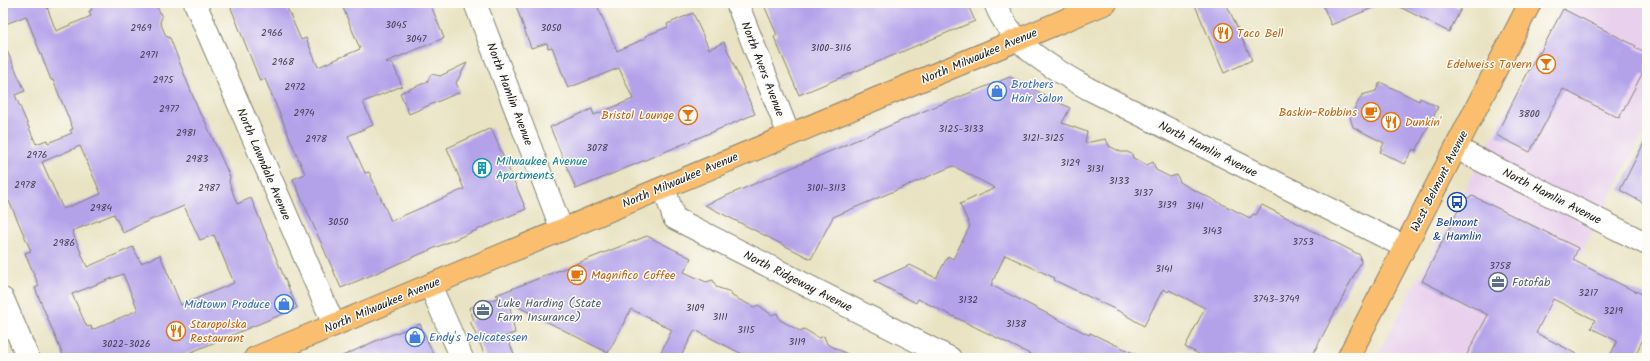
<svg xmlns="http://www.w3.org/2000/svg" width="1650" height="361" font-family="Kalam,sans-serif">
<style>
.built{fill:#e9d1ed}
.building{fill:#b3a2ea;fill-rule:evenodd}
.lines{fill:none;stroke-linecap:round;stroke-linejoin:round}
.minor-casing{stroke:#828070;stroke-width:24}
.major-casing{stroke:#828070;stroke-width:24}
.minor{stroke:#fff;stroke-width:22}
.major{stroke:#fabe6e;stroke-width:22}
.labels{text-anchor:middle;stroke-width:3;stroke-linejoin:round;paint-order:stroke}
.number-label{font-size:10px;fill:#423e50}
.food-label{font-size:12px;fill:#c56008;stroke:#fdfcf7;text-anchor:start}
.street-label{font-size:12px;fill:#1c1c1c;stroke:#fdfcf7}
.shop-label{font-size:12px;fill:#366cbe;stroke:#fdfcf7;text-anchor:start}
.culture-label{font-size:12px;fill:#0d838f;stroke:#fdfcf7;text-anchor:start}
.transit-label{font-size:12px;fill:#164399;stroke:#fdfcf7}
.service-label{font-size:12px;fill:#4e5e75;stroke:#fdfcf7;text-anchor:start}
</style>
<rect width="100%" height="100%" fill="#fdfcf7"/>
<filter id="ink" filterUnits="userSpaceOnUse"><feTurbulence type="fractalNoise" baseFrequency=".025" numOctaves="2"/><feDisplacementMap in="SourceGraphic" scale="8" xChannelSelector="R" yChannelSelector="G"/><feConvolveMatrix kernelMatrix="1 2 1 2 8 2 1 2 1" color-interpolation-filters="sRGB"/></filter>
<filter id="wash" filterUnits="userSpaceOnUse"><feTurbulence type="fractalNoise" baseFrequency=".012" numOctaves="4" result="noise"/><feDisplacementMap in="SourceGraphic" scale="16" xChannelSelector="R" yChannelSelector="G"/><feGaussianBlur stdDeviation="0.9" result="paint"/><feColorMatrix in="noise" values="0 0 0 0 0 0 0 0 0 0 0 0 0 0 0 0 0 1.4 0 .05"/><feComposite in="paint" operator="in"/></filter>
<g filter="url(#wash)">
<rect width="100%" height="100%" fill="#e9e3c3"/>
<path class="built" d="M1563,3H1647V126L1528,358H1376Z"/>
<g id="blocks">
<path class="building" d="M9,3H56L47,7L56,31L91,16L89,11L92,10L89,3H155L162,17L160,22L166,36L170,38L200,114L203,117L230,177L229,182L237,204L251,198L297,308L177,358H64L35,288L39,286L25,253L31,251L9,201L7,202L3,193V42L25,91L15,95L36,144L47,140L48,143L72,133L70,130L73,129L53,80H51L26,16L3,25V6ZM80,146L101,194L63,209L42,162ZM184,206L200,240L214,235L234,283L181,305L160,255L141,263L133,247L87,267L72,231L114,214L123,233L141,224ZM123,274L138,310L92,330L91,326L87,327L72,294Z
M242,3H285L301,40L306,38L318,67L360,49L341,3H430L444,38L386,62L393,64L402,86L363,102L373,125L348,136L365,173L369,172L391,221L464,189L447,148L491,128L526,209L341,288L293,179L305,174L265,79L260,81L231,8Z
M515,3H596L617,51L646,38L645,36L668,27L667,24L693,13L709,49L724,42L755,114L576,189L550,127L592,109L594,115L633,99L619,68L568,88L552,47L548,48L547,43L531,48Z
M763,3H967L975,21L799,95L774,37L777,35Z
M1194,3H1226L1252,60L1224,73Z
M1322,3H1382V4L1331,25Z
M1392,3H1449L1461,9L1449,32Z
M1563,9L1636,46L1635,48L1647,54V77L1642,74L1619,118L1563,89L1530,152L1496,135L1528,72L1539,52L1540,53Z
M467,63L456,83L460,92L409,114L400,93L427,82L431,74L440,76Z
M1010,77L1070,108L1062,123L1087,132L1085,143L1106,139L1109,146L1121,152H1127L1132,154L1133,158L1147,165L1153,162L1156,170L1170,177L1177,175L1180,182L1188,187L1250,218L1253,214L1256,215L1262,205L1360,255L1361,262L1311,358H1207L1185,347L1205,308L1169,290L1168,292L1163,289L1144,326L1127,316V315L1054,280L1055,278L1005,255L991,285L1089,335L1090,333L1144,358H1038L918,299L916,303L874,281L910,265L936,278L948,256L953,259L970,226L960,204L995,188L953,166L833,217L811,259L705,205L924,111Z
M1380,82L1419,101L1420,98L1438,107L1416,151L1413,149L1404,164L1380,152L1384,143L1353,127L1350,117L1362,95L1376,91Z
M1647,137V205L1620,190Z
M1473,196L1578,248L1573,260L1626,287L1647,296V330L1634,358H1609L1617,341L1591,328L1595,320L1553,299L1536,333L1585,358H1465L1488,315L1422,281L1464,199Z
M647,236L691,258L684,272L706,282L713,280L716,287L731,292L732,296L754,307L758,305L772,315L777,313L780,320L800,331L804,329L819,338L824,336L827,344L855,358H750L695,330L680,358H658L672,330L631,309L608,353L509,302L515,333L506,336L516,358H486L470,321L474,320L469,308L500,297L496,295Z
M420,324L435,358H338L380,339Z"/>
</g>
</g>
<g filter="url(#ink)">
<use href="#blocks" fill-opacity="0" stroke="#828070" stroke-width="1"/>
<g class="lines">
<g class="minor-casing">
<path id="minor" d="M195,3L334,325
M475,3L562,230
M737,3L789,135
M995,3C1012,47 1051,67 1089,89L1405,247
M1456,148L1647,244
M664,188L674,218L950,358
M430,285L462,358
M3,299L28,358"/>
</g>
<g class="major-casing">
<path id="major" d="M255,358L1106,3
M1348,358L1530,3"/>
</g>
<use href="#minor" class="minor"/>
<use href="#major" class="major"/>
</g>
</g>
<defs>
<g id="restaurant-ring" transform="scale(1)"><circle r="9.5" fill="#fdfcf7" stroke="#e8710a" stroke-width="1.5"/><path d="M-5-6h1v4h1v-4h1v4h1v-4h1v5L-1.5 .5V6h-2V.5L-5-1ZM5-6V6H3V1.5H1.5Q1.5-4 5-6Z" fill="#e8710a"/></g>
<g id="bar-ring" transform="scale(1)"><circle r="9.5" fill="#fdfcf7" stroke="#e8710a" stroke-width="1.5"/><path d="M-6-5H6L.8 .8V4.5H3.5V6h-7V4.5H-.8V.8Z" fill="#e8710a"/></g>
<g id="shop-ring" transform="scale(1)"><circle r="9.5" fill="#fdfcf7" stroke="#3f7fe0" stroke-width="1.5"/><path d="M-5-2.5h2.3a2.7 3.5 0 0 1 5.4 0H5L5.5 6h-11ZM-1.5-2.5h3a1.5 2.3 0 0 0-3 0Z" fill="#3f7fe0"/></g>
<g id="cafe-ring" transform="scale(1)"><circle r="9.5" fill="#fdfcf7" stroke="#e8710a" stroke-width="1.5"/><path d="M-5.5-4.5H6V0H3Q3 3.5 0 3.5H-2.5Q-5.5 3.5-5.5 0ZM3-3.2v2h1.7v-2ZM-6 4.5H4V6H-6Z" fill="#e8710a"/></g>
<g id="building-ring" transform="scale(1)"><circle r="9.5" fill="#fdfcf7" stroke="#0f9aa8" stroke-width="1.5"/><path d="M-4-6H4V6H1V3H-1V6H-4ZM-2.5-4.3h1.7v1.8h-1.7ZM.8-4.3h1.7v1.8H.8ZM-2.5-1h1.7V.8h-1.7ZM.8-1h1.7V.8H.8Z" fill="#0f9aa8"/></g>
<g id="bus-ring" transform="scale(1)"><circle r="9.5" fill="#fdfcf7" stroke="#1a4fb4" stroke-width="1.5"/><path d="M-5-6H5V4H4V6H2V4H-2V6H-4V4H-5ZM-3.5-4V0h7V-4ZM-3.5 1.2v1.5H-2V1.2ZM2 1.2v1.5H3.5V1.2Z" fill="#1a4fb4"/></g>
<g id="office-ring" transform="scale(1)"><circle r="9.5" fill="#fdfcf7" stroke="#5c6f8a" stroke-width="1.5"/><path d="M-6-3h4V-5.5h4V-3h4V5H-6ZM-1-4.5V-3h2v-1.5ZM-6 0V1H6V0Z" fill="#5c6f8a"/></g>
</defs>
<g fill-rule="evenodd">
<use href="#restaurant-ring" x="1223" y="33"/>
<use href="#bar-ring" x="1546" y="64"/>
<use href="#shop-ring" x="997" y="91"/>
<use href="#cafe-ring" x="1371" y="112"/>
<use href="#bar-ring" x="688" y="115"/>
<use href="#restaurant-ring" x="1391" y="122"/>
<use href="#building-ring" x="482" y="168"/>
<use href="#bus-ring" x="1457" y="202"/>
<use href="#cafe-ring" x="577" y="275"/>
<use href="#office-ring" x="1498" y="282"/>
<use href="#shop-ring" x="284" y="304"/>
<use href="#office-ring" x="483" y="310"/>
<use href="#restaurant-ring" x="176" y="331"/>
<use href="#shop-ring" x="415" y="337"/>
</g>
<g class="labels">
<g class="number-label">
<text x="396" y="28">3045</text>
<text x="141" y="31">2969</text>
<text x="551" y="31">3050</text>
<text x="272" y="36">2966</text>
<text x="416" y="42">3047</text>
<text x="831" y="51">3100-3116</text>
<text x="149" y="58">2971</text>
<text x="283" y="65">2968</text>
<text x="163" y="83">2975</text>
<text x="295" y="90">2972</text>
<text x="169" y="112">2977</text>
<text x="304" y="116">2974</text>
<text x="1529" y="117">3800</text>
<text x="961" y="132">3125-3133</text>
<text x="186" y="136">2981</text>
<text x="1043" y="141">3121-3125</text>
<text x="316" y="142">2978</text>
<text x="597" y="151">3078</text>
<text x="37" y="158">2976</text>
<text x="197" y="162">2983</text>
<text x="1070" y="166">3129</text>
<text x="1095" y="172">3131</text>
<text x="1119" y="184">3133</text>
<text x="25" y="188">2978</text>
<text x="209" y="191">2987</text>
<text x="826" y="191">3101-3113</text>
<text x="1143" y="196">3137</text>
<text x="1167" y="208">3139</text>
<text x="1195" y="209">3141</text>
<text x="101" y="211">2984</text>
<text x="338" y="225">3050</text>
<text x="1212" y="234">3143</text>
<text x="1303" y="245">3753</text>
<text x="64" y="246">2986</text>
<text x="1500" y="269">3758</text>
<text x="1164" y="272">3141</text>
<text x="1588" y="296">3217</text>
<text x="1276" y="302">3743-3749</text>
<text x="968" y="303">3132</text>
<text x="695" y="311">3109</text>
<text x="1613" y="314">3219</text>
<text x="720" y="320">3111</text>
<text x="1016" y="327">3138</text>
<text x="746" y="333">3115</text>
<text x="797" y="345">3119</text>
<text x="126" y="347">3022-3026</text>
</g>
<g class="food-label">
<text x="1237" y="37">Taco Bell</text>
<text x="1532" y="68" text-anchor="end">Edelweiss Tavern</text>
<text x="1357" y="116" text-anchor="end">Baskin-Robbins</text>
<text x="674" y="119" text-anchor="end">Bristol Lounge</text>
<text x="1405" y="126">Dunkin'</text>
<text x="591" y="279">Magnifico Coffee</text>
<text x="190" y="328">Staropolska<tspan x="190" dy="14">Restaurant</tspan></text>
</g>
<g class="street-label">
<text transform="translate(979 56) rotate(-23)" y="4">North Milwaukee Avenue</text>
<text transform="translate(763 69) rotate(69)" y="4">North Avers Avenue</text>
<text transform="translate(510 94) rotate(69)" y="4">North Hamlin Avenue</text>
<text transform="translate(1208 149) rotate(27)" y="4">North Hamlin Avenue</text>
<text transform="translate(264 164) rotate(67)" y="4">North Lawndale Avenue</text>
<text transform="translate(680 180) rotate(-23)" y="4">North Milwaukee Avenue</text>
<text transform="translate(1439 181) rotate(-63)" y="4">West Belmont Avenue</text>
<text transform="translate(1552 196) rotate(27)" y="4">North Hamlin Avenue</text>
<text transform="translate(798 281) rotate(27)" y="4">North Ridgeway Avenue</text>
<text transform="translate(382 305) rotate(-23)" y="4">North Milwaukee Avenue</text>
</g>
<g class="shop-label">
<text x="1011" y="88">Brothers<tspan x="1011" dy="14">Hair Salon</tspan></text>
<text x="270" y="308" text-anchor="end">Midtown Produce</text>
<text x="429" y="341">Endy's Delicatessen</text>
</g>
<g class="culture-label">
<text x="496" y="165">Milwaukee Avenue<tspan x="496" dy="14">Apartments</tspan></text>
</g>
<g class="transit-label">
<text x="1457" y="226">Belmont<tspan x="1457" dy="14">&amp; Hamlin</tspan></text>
</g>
<g class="service-label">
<text x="1512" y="286">Fotofab</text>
<text x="497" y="307">Luke Harding (State<tspan x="497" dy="14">Farm Insurance)</tspan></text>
</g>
</g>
<rect width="1650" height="361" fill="none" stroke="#fdfcf7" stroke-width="16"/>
</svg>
